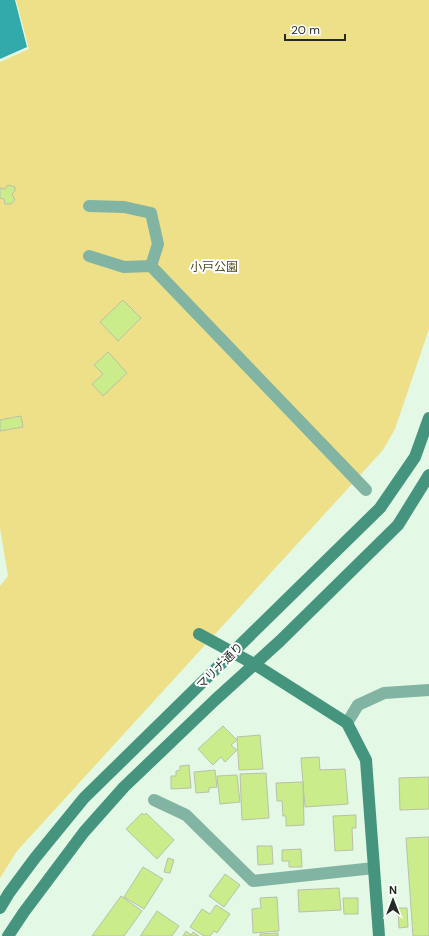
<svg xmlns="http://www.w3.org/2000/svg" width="429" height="936" font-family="'DM Sans','Noto Sans JP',sans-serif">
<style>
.green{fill:#eee088}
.water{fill:#32aaab}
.building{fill:#cbec8b;stroke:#b8c1a9}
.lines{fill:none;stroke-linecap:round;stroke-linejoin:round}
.street{stroke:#82b4a3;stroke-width:12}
.secondary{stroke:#45957e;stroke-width:12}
.labels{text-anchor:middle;stroke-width:4;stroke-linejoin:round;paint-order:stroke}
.park-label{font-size:12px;fill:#4f481c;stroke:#fff}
.street-label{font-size:12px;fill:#242c25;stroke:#fff}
</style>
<rect width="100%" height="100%" fill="#e3f8e5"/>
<path class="green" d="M16,0H429V329L395,429L383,450L17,851L0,878V586L8,576L0,528V62L29,49Z"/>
<path class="water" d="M0,0H15L27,47L0,59Z"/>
<path class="building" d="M8,185L15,187V191L12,194L15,200L11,204H5L4,199L0,198V188L5,189Z
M123,300L141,318L118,341L100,322Z
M108,352L127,373L103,396L92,384L103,374L94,365Z
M21,416L23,427L0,431V420Z
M223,726L237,740L231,745L237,750L225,762L221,757L213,765L198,749Z
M260,735L263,769L239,770L237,737Z
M319,757L320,770L345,769L348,804L305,807L301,758Z
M189,765L191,788L171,789V776H176V771L180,770V766Z
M215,770L217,787L209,788V792L196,793L194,772Z
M266,773L269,818L242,820L240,774Z
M237,775L240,802L220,804L217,776Z
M429,777V809L400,810L399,778Z
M303,782L304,825L286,826V816H283L282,801H277L276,783Z
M142,813L144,815L146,813L174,840L157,859L126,829Z
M356,815V828H352L353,850L335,851L333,816Z
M429,837V936H413L406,838Z
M257,846H272L273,864L258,865Z
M301,849L302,867H289V861H282V850Z
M168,858L174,860L170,873L164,872Z
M143,867L163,879L144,909L124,897Z
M225,874L240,885L224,907L209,896Z
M339,888L341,910L299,912L298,890Z
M121,896L142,911L124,936H92Z
M277,897L279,931L253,933L252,909L261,908L260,898Z
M343,898H358V914H344Z
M216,905L230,914L217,933L214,931L210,936H204L190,927L202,909L210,914Z
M398,908H407L408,927L399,928Z
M157,911L179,926L172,936H141V935Z
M186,931L191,935L193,932L199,936H183Z
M278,933V936H260V934Z"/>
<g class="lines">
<path class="street" d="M89,206L124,207L151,213L158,244L151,266L124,267L89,256
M151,266L366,490
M347,723L358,705L384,693L429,690
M154,800L186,815L253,881L374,868"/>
<path class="secondary" d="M199,634L254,664L347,723L366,760L379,936
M0,908L9,893L35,858L84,798L380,508L415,457L429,418
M8,936L24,912L84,832L124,787L215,700L280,641L398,525L429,475"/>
</g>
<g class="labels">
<g class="park-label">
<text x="214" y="271">小戸公園</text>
</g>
<g class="street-label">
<text transform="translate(220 666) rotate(-45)" y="4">マリナ通り</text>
</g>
</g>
<g transform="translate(393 900)" stroke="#ffffff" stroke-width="3" paint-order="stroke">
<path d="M0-3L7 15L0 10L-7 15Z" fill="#242c25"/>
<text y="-6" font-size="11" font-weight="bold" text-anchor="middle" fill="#242c25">N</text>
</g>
<path d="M285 34v6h60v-6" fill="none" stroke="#242c25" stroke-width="2"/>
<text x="291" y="34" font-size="12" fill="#242c25" stroke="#ffffff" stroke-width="3" paint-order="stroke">20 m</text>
</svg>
